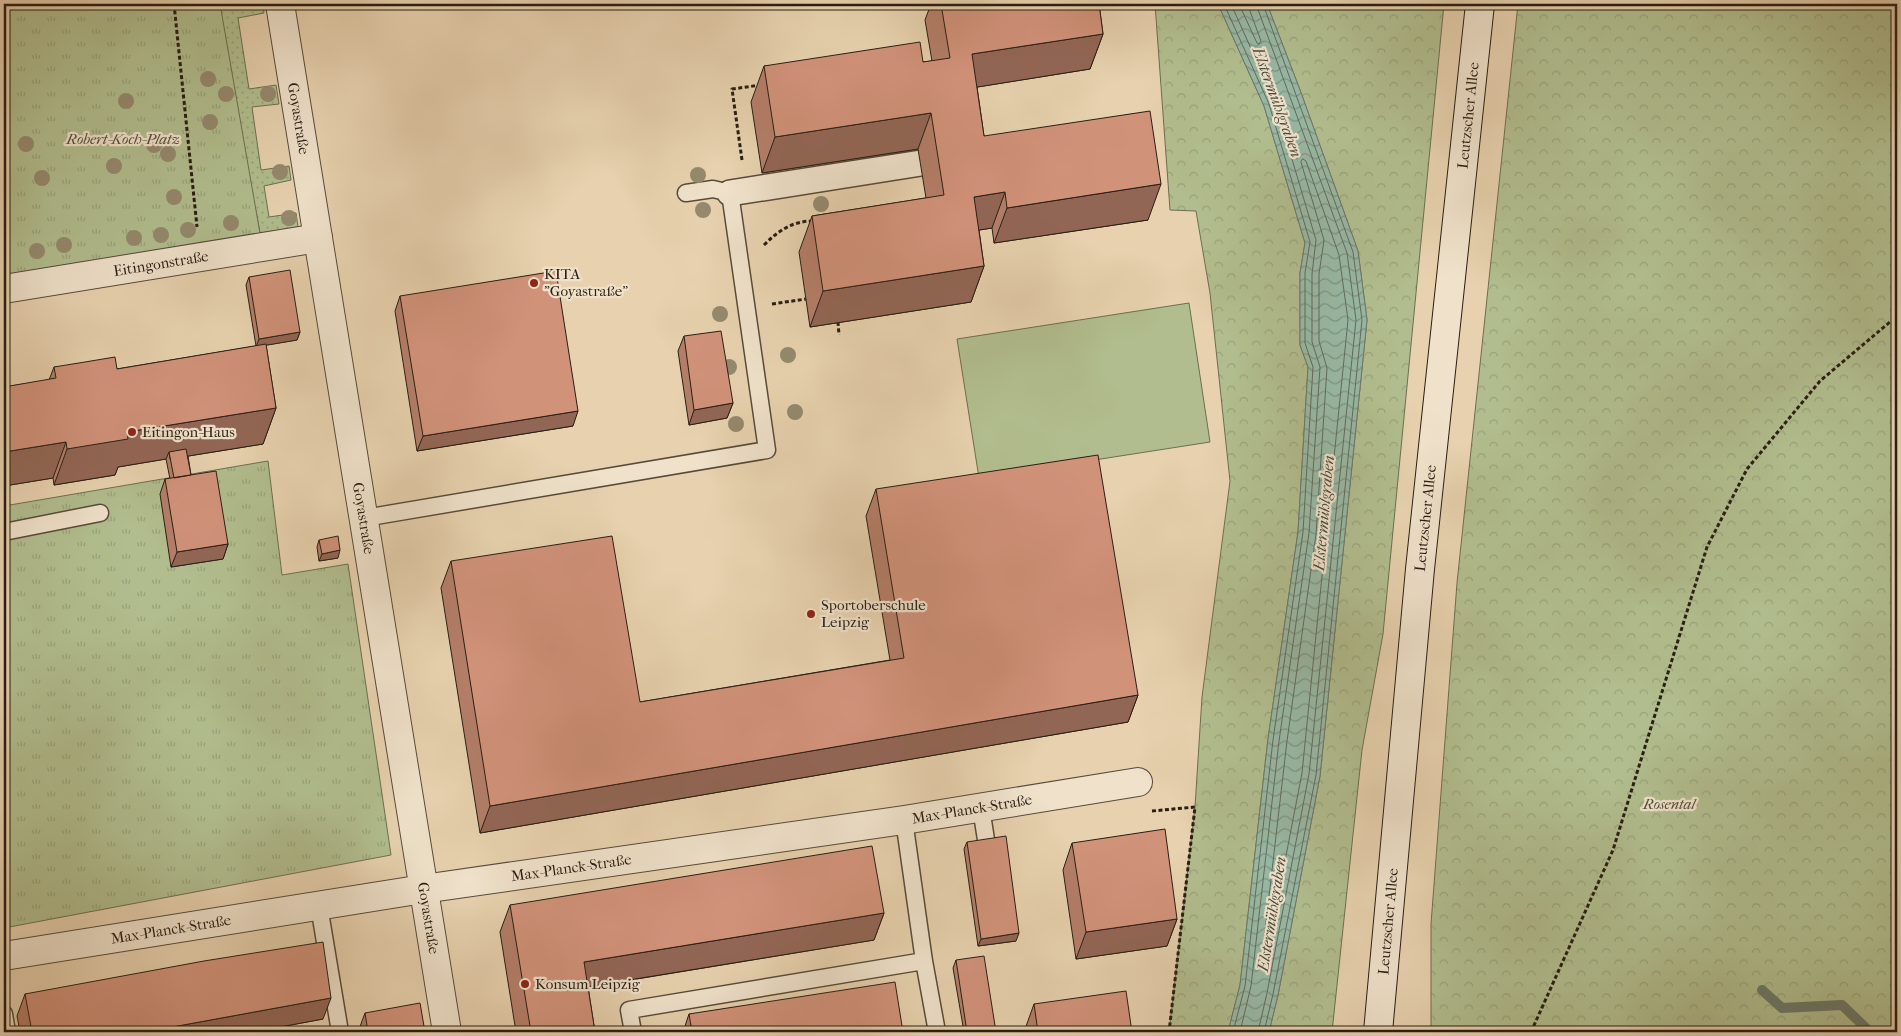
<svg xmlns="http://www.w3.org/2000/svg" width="1901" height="1036" font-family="'IM FELL French Canon',serif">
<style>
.grass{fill:url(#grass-dots);stroke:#6d6e50}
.forest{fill:url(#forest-crowns);stroke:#6d6e50}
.park{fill:url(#park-tufts);stroke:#6d6e50}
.pitch{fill:#b1bd8e;stroke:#6d6e50}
.water{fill:url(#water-waves);stroke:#6c7a6a}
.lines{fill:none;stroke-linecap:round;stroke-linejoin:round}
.shore{stroke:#606b5c;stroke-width:1}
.stream{stroke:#6c7a6a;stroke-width:10}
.service-casing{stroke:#584b3a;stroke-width:19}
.pedestrian-casing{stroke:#584b3a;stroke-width:28}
.minor-casing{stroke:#584b3a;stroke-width:30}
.secondary-casing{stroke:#291e13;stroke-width:30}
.path{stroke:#291e13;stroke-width:3;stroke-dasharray:4 2.5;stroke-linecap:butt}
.service{stroke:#efe1ca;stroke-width:16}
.pedestrian{stroke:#efe1ca;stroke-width:25}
.minor{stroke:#efe1ca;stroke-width:28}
.secondary{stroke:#efe1ca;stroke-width:28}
.tree{fill:#95896d}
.wall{fill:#b47e69;stroke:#291e13}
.shaded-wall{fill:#926655;stroke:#291e13}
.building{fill:#d1927a;stroke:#291e13}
.poi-dot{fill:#8f2418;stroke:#efe1ca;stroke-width:2}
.labels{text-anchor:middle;stroke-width:4.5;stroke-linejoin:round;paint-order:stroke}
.street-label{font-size:15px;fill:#291e13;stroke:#efe1ca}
.park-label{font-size:15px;font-style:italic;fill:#524e38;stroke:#efe1ca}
.poi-label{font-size:15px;fill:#291e13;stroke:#efe1ca;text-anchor:start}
.water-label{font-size:16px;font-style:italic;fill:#4a4c3e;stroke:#efe1ca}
</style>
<defs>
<pattern id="grass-dots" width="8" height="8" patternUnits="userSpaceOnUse" patternTransform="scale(1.25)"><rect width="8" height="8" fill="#b1bd8e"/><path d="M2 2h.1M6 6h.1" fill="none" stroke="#98a27a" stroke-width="1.8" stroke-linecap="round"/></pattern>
<pattern id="forest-crowns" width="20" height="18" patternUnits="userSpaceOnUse" patternTransform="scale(1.25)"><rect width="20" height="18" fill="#b1bd8e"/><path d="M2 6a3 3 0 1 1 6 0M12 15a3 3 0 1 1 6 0" fill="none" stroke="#98a27a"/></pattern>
<pattern id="park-tufts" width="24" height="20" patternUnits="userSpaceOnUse" patternTransform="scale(1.25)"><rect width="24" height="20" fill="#b1bd8e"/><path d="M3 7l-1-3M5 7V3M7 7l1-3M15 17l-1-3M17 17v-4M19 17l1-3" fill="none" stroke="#98a27a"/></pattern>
<pattern id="water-waves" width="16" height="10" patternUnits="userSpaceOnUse" patternTransform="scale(1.25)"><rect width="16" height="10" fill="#98b8a4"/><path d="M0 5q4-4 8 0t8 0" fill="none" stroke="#7c9584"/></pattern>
</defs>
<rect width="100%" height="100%" fill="#e7d1ae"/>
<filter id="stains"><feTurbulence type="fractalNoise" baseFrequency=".004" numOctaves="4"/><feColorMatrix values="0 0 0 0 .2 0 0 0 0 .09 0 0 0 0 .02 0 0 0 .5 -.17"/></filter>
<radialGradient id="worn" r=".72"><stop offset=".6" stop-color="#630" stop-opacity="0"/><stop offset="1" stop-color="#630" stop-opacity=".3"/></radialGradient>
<path class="grass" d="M187,4H263L264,13L238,18L249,89L276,85L279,104L252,107L261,170L289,166L291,180L264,186L269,217L296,213L298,227L260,233L256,211Z"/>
<path class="forest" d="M1155,4H1218L1264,106L1305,243L1300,273V345L1308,367L1298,532L1268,739L1240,985L1228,1032H1169L1195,807L1202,697L1230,481L1210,293L1196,211L1170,210Z
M1267,4H1444L1383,634L1362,750L1332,1032H1269L1278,995L1320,776L1367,320L1358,251L1300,90Z
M1518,4H1897V1032H1431V924L1457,583Z"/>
<path class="park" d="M4,4H220L261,239L4,276Z
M268,461L282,575L348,564L391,855L4,928V506Z"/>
<path class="pitch" d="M1189,303L1210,442L979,478L957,339Z"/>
<path class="water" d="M1218,4H1267L1300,90L1358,251L1367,320L1320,776L1278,995L1269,1032H1228L1240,985L1268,739L1298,532L1308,367L1300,345V273L1305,243L1264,106Z"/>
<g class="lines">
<path class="shore" d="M1224,4L1269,104L1310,242L1305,273V343L1313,367L1303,532L1273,740L1245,986L1233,1032
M1231,4L1275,102L1316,240L1312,274V342L1320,367L1309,533L1279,741L1251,986L1240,1032
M1239,4L1257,43L1259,44L1261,41L1250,11L1249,4
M1256,4L1347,253L1356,320L1309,774L1267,993L1258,1032
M1263,4L1353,252L1362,320L1316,775L1273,994L1264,1032
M1303,159L1306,161L1339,255L1348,320L1302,773L1268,949L1266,951L1263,948L1287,741L1316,534L1327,368L1319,341V274L1324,240L1301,162Z"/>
<path class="stream" d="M1762,990L1782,1008L1842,1005L1870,1032"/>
<g class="service-casing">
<path id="service" d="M364,518L767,450L730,193L713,189L686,193
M4,532L100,513
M981,808L987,846
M319,906L340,1032
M924,961L937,1032
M4,1014L7,1032
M633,1032L629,1010L924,961L904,820"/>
</g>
<g class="pedestrian-casing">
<path id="pedestrian" d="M730,193L921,163"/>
</g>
<g class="minor-casing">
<g id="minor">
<path id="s1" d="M280,4L447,1032"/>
<path id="s2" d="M4,289L318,238"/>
<path id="s3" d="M4,956L423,889L904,820L1138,782"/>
</g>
</g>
<g class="secondary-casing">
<g id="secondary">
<path id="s4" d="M1378,1032L1420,569L1480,4"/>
</g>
</g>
<path class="path" d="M174,4L197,227
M742,160L732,89L761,85
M764,245C778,231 792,221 813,221
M772,304L806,299
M838,322L839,335
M1152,811L1195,807L1169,1032
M1531,1032L1613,850L1707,547L1747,469L1820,381L1897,316"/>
<use href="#service" class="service"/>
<use href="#pedestrian" class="pedestrian"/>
<use href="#minor" class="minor"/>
<use href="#secondary" class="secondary"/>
</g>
<g class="tree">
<circle cx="208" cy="79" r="8"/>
<circle cx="226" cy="94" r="8"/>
<circle cx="268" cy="94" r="8"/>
<circle cx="126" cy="101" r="8"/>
<circle cx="210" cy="122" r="8"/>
<circle cx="26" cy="144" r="8"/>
<circle cx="154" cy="145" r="8"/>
<circle cx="168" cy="154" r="8"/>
<circle cx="114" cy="166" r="8"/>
<circle cx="280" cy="172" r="8"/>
<circle cx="698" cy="175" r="8"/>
<circle cx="42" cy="178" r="8"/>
<circle cx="174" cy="197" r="8"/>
<circle cx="821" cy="204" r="8"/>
<circle cx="703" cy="210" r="8"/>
<circle cx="289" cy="218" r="8"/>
<circle cx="231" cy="223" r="8"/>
<circle cx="188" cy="230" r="8"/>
<circle cx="161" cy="235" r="8"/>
<circle cx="134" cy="238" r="8"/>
<circle cx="64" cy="245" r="8"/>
<circle cx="37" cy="251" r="8"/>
<circle cx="720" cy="314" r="8"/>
<circle cx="788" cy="355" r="8"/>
<circle cx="729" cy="367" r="8"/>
<circle cx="795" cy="412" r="8"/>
<circle cx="736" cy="424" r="8"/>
</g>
<path class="wall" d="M931,4H1099L1103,34L1090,69L977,87L984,136L1148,220L994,243L992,228L979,230L984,266L971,302L810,327L799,252L812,216L926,198L918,149L762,173L751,102L764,66L923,62L932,61L925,20Z
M249,277L300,332L297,340L266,345L276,408L263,444L188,456L191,475L228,544L223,559L171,567L160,494L165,479H170L166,459L118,467L115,475L54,485L53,478L4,486V387L49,380L54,367L117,369L256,346L246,285Z
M400,296L573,426L417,451L395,311Z
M684,336L733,403L727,418L689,425L678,351Z
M876,489L1138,695L1128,722L480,833L441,588L451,561L640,702L890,660L866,516Z
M319,540L338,558L319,561L317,547Z
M967,842L1016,941L978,946L964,849Z
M1072,843L1177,919L1167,946L1076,959L1063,870Z
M510,905L884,913L874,940L588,987L595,1032H516L500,932Z
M956,960L996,1032H964L953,968Z
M25,994L323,1019L253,1032H20L17,1016Z
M1034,1004L1132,1032H1024Z
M365,1013L425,1032H358Z
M689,1014L903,1032H684V1029Z"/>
<path class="shaded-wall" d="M1103,34L1090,69L959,90L972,54Z
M931,113L918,149L762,173L775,137Z
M1161,184L1148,220L994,243L1007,208Z
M1005,192L992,228L961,233L974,197Z
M984,266L971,302L810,327L823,291Z
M300,332L297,340L256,347L259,339Z
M733,403L727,418L689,425L694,410Z
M276,408L263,444L170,459L169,452L166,459L118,467L115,475L54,485L67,449L127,432Z
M578,411L573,426L417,451L423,436Z
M66,442L53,478L4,486V452Z
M228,544L223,559L171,567L177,552Z
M340,550L338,558L319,561L322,554Z
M1138,695L1128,722L480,833L490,806Z
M884,913L874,940L574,989L584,962Z
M1177,919L1167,946L1076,959L1086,932Z
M1019,933L1016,941L978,946L981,939Z
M331,998L323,1019L253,1032H145Z"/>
<path class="building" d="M941,4H1099L1103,34L972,54L984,136L1150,111L1161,184L1007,208L1005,192L974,197L984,266L823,291L812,216L944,195L931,113L775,137L764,66L920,42L923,62L950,58Z
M290,270L300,332L259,339L249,277Z
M556,271L578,411L423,436L400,296Z
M721,331L733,403L694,410L684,336Z
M266,344L276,408L127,432L128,439L67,449L66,442L4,452V387L56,378L54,367L85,362L115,357L117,369Z
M186,449L191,475L174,478L169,452Z
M1098,455L1138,695L490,806L451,561L612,536L640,702L904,658L876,489Z
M216,471L228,544L177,552L165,479Z
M338,536L340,550L322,554L319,540Z
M1165,829L1177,919L1086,932L1072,843Z
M1006,836L1019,933L981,939L967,842Z
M872,846L884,913L584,962L595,1032H531L510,905Z
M323,942L331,998L145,1032H32L25,994L204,961Z
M984,956L996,1032H967L956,960Z
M895,982L903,1032H692L689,1014Z
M1126,991L1132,1032H1038L1034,1004Z
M420,1003L425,1032H368L365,1013Z"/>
<g class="poi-dot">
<circle cx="534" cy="283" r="5"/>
<circle cx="132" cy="432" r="5"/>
<circle cx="811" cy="614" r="5"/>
<circle cx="525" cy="984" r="5"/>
</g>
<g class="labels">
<g class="street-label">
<text dy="5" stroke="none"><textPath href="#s4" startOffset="921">Leutzscher Allee</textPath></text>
<text dy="5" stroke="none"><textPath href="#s1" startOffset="116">Goyastraße</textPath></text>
<text dy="5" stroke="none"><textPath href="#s2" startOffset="159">Eitingonstraße</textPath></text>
<text dy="5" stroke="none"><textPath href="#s1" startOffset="521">Goyastraße</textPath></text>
<text dy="5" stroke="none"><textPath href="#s4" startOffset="516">Leutzscher Allee</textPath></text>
<text dy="5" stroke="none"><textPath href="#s3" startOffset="979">Max-Planck-Straße</textPath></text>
<text dy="5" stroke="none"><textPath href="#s3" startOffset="574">Max-Planck-Straße</textPath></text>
<text dy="5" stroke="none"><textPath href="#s1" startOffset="926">Goyastraße</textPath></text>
<text dy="5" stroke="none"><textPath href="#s4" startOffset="111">Leutzscher Allee</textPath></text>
<text dy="5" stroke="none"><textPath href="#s3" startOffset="169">Max-Planck-Straße</textPath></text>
</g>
<g class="park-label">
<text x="123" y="144">Robert-Koch-Platz</text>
<text x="1669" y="809">Rosental</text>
</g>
<g class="poi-label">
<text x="544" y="279">KITA<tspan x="544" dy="17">"Goyastraße"</tspan></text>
<text x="142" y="437">Eitingon-Haus</text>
<text x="821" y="610">Sportoberschule<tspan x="821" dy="17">Leipzig</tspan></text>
<text x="535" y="989">Konsum Leipzig</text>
</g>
<g class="water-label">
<text transform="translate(1278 102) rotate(70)" y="6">Elstermühlgraben</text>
<text transform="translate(1323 513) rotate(-85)" y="6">Elstermühlgraben</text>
<text transform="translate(1271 914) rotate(-81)" y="6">Elstermühlgraben</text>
</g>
</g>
<rect width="1901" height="1036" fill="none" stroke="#e7d1ae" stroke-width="20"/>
<rect x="5" y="5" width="1891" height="1026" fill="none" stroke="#291e13" stroke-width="2.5"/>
<rect x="10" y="10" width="1881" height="1016" fill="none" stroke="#291e13"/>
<rect width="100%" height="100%" filter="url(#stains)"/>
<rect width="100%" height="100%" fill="url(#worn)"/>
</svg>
